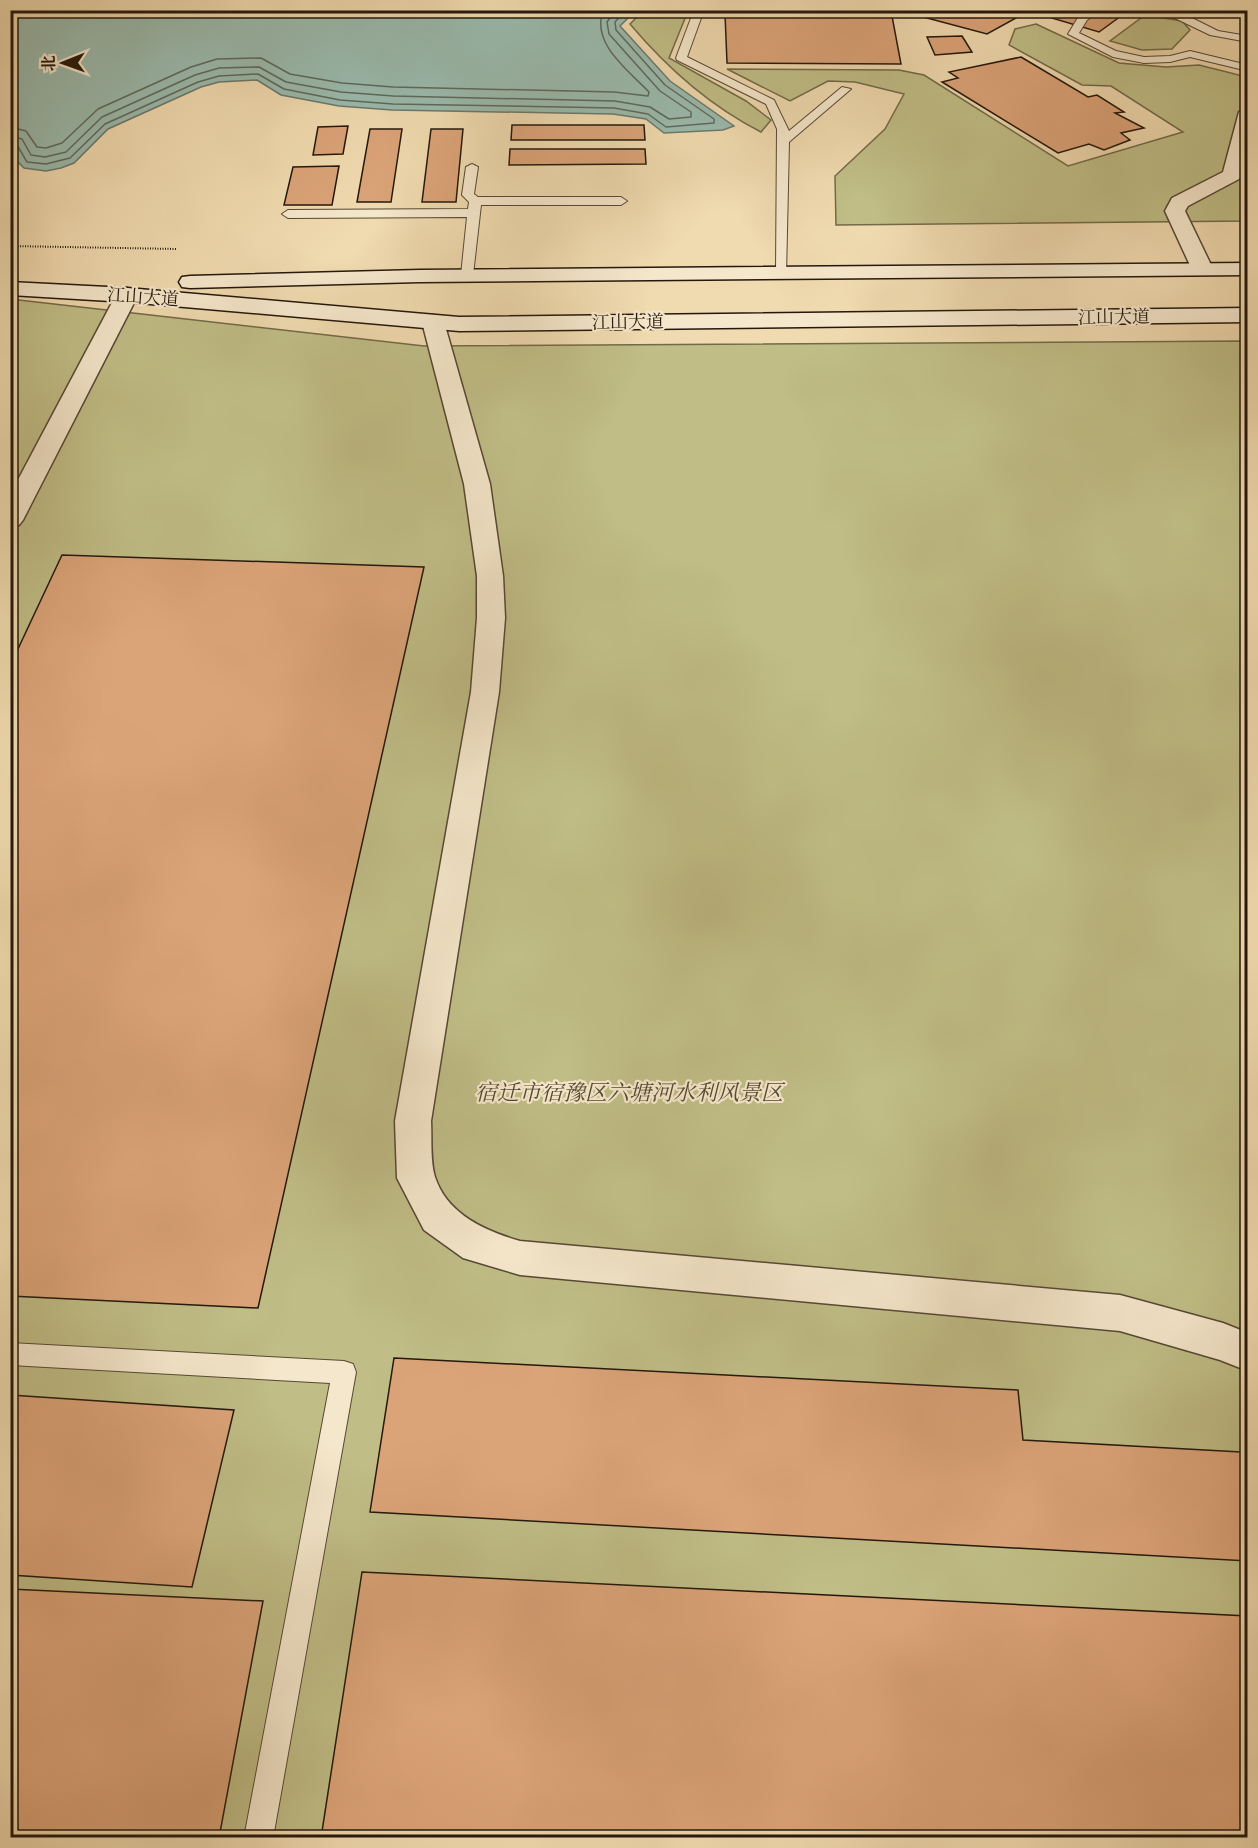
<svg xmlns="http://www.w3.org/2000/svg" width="1258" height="1848" font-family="'IM FELL DW Pica','Noto Serif SC',serif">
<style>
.green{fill:#c0bd86;stroke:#726a49;stroke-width:1.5}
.water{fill:#9abaad;stroke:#6b796d;stroke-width:1.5}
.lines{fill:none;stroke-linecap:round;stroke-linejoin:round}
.shore{stroke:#5f695c;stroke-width:1.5}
.building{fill:#dba378;stroke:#24180c;stroke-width:1.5}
.lane-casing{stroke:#574835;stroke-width:2}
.street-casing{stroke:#574835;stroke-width:3}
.secondary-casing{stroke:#24180c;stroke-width:3}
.path{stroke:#24180c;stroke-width:2;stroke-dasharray:1 1.5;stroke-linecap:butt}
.lane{fill:#f5e7cb;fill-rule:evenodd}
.street{fill:#f5e7cb;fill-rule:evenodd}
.secondary{fill:#f5e7cb;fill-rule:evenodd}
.labels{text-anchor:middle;stroke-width:4.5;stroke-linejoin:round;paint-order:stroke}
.far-street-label{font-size:18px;fill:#24180c;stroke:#f5e7cb}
.park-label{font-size:22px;font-style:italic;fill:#534a31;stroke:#f5e7cb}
</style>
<rect width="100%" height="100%" fill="#f0daaf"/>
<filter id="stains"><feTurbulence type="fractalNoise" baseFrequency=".00333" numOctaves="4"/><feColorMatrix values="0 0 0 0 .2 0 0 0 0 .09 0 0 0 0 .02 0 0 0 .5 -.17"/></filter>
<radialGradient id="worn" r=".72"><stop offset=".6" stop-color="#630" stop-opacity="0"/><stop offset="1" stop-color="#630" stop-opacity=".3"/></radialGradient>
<path class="green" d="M644,10L688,11L669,58L746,101L771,120L761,132C710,106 667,68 630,24Z
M1145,15L1182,21L1190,30L1172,49L1142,50L1110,41Z
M1036,24L1119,63L1166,67L1199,65L1247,77V221L836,225L835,176L885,129L904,94L855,82L828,81L790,101L727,69L899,70L924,75L1068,166L1183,132L1111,86L1082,85L1009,45L1015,29Z
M10,299L424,346L1247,341V1837H11Z"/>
<path class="water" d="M10,11H635L620,26L670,81L734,126L723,130L664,133L646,119L613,114L392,110L339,106L281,95L257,80L219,82L201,87L108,129L74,163L61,168L46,171L24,168L17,161L11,146Z"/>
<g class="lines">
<path class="shore" d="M10,127L26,131L37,147L46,148L62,143L98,109L191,67L217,59L261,58L290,74L342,83L393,87L614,92L648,96L649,92C628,70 591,44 603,10
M10,136L22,139L31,155L45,157L66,152L102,117L195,75L219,68L259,67L286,82L341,92L393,96L615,101L650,107L669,119L691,117V112L660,91L609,34L607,22L616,10
M10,143L17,145L27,162L46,164L70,158L105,124L198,82L219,76L258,74L284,89L340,100L393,104L614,108L648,114L666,127L714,123V119L665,85L616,30L615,22L626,10"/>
</g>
<path class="building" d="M941,10H1052L1045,16L1025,13L987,34L927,18Z
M1052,10H1114L1125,13L1099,32L1045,16Z
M725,14L892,16L901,64L727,63Z
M962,36L972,52L935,55L927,37Z
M1021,57L1088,97L1097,95L1124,112L1115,113L1144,128L1121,133L1130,140L1104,150L1089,144L1058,153L942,82L958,78L949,72Z
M512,125H644L645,140H511Z
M348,126L343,154L313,155L318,127Z
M370,129H402L391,202H357Z
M431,129H463L456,202H422Z
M510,149H645L646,164L509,165Z
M339,166L332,205H284L293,167Z
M62,555L424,567L258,1308L10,1296V666Z
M394,1358L1018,1390L1023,1440L1241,1452L1248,1483V1561L370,1512Z
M10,1395L234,1410L192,1587L10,1575Z
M362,1572L1248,1616V1838H321Z
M10,1589L263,1601L219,1838H10Z"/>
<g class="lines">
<g class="lane-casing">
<path id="lane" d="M694,10H704L687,57L774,100L789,131L842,87L851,89L789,142L786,276L782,277L776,273L777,129L766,104L677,60L676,58Z
M1089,10H1102L1087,20L1079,33L1116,51L1144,57L1170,56L1190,51L1248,65V71L1190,57L1170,62L1144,63L1113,57L1068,34L1079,16Z
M1158,10H1176L1218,31L1248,36V42L1210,35Z
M472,164L478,167L474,194L478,197H621L627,201L621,205H481L473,275L467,279L461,275L467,217L288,218L282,214L288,210L468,209L469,202L462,195L466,167Z
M10,1343L344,1361L353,1364L356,1372L273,1838H244L330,1383L10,1365Z"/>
</g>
<g class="street-casing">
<path id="street" d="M1248,107C1248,129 1252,160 1239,179L1188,206L1185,211L1213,269L1210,274H1194L1165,211L1172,198L1223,172L1239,112Z
M127,288L135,290L138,295L23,520L19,525L10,528V495L116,295L119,290Z
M433,315L441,317L444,322L490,484L503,576L505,618L499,692L431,1121C432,1138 430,1161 435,1177C447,1214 485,1231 520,1241L1120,1295L1223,1323L1248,1333V1371L1220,1360L1120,1331L520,1275L463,1258L424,1230L397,1178L395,1121L471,692L477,618V576L464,484L422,322L425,317Z"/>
</g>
<g class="secondary-casing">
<path id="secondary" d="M1248,263V275L420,282L190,288L182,287L179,282L182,277L190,276L420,270Z
M10,282L127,288L459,317L1248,308V322L459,331L127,302L10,295Z"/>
</g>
<path class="path" d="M10,246L177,249"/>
<use href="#lane" class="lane"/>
<use href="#street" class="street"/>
<use href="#secondary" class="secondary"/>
</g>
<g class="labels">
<g class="far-street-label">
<text transform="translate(143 297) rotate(4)" y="6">江山大道</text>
<text transform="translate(1114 317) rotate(-1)" y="6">江山大道</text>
<text transform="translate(628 322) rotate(-1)" y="6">江山大道</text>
</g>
<g class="park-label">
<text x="629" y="1100">宿迁市宿豫区六塘河水利风景区</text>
</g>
</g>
<rect width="1258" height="1848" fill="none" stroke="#f0daaf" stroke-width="36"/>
<rect x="12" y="12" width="1234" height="1824" fill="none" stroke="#24180c" stroke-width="3"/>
<rect x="18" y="18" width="1222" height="1812" fill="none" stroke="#24180c" stroke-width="1.5"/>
<g transform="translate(63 63) rotate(269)" stroke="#f5e7cb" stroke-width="4.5" paint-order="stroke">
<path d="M0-4.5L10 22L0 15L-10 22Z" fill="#24180c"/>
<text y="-9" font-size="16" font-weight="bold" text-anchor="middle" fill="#24180c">北</text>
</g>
<rect width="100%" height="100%" filter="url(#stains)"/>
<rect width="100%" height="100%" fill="url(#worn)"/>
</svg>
